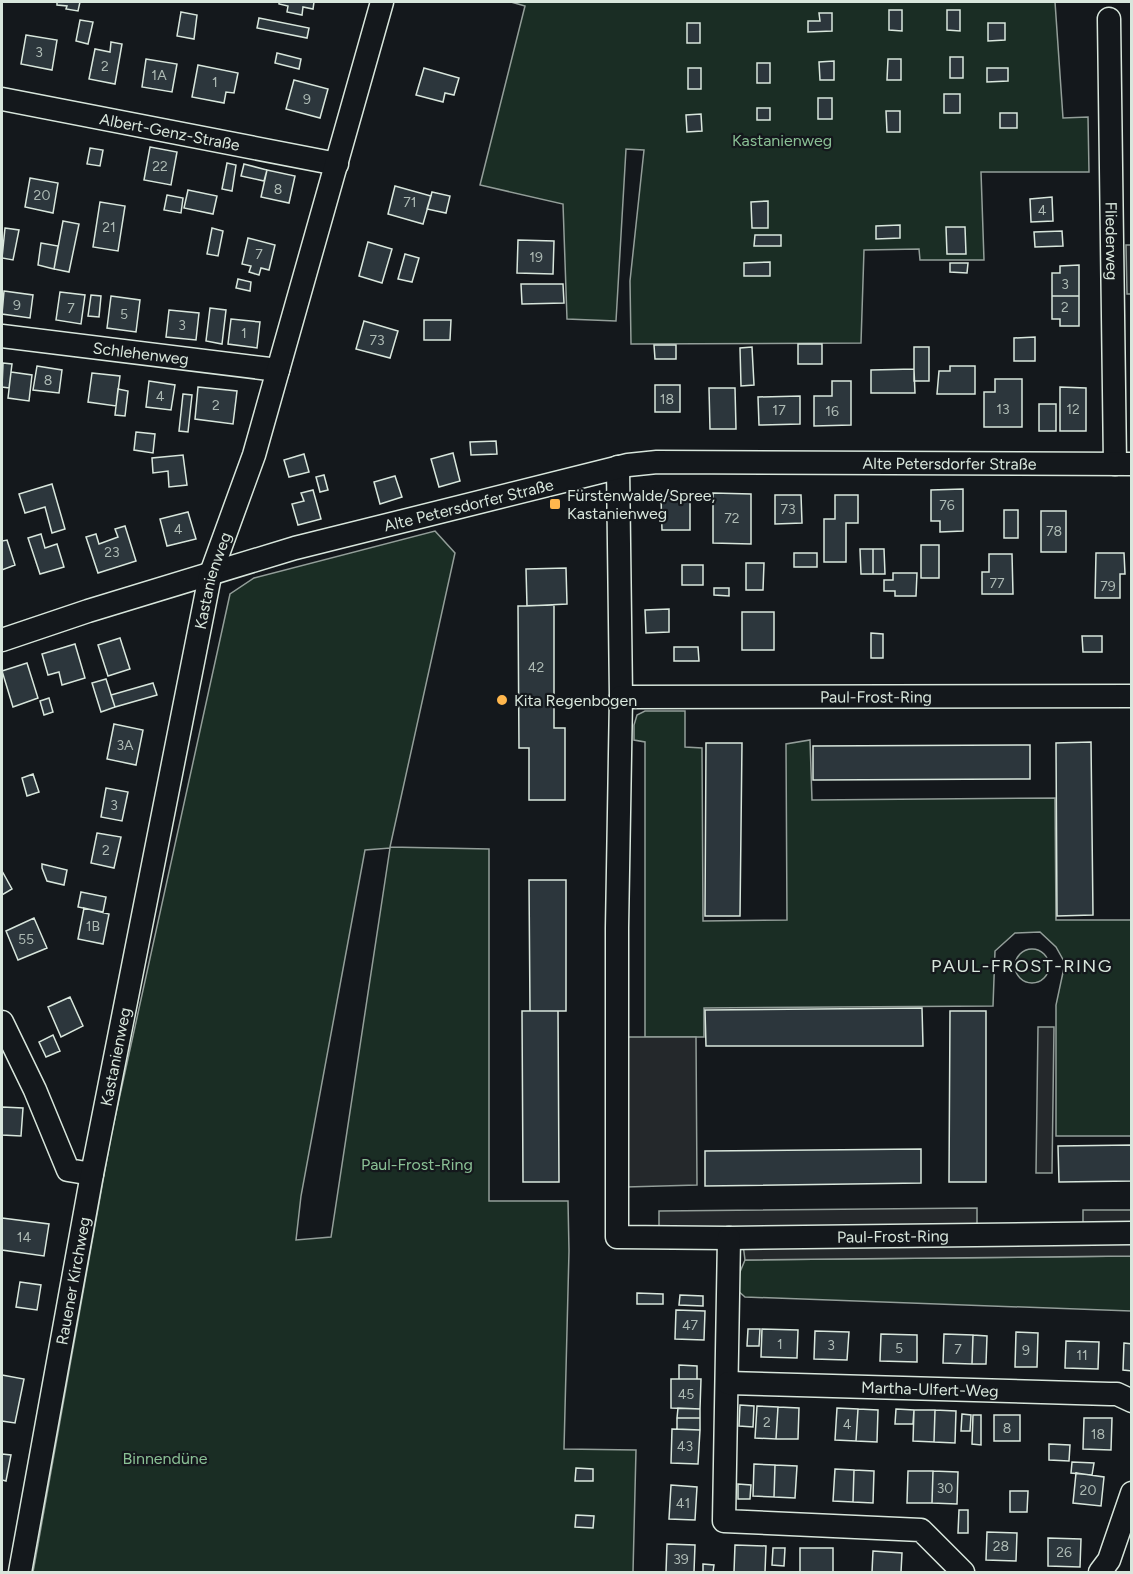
<svg xmlns="http://www.w3.org/2000/svg" width="1133" height="1574" font-family="Figtree,sans-serif">
<style>
.green{fill:#1a2d24;stroke:#939e99;stroke-width:1.5;fill-rule:evenodd}
.parking{fill:#24282b;stroke:#939e99;stroke-width:1.5}
.building{fill:#2c363c;stroke:#d8e6dc;stroke-width:1.5}
.lines{fill:none;stroke-linecap:round;stroke-linejoin:round}
.minor-casing{stroke:#d8e6dc;stroke-width:25}
.minor{stroke:#14181c;stroke-width:22}
.poi-dot{fill:#ffb74d;stroke:#14181c;stroke-width:2}
.labels{text-anchor:middle;stroke-width:4.5;stroke-linejoin:round;paint-order:stroke}
.number-label{font-size:14px;fill:#adbab4}
.street-label{font-size:16px;fill:#d8e6dc;stroke:#14181c}
.park-label{font-size:16px;fill:#8ac095;stroke:#14181c}
.poi-label{font-size:16px;fill:#d8e6dc;stroke:#14181c;text-anchor:start}
.neighbourhood-label{font-size:18px;letter-spacing:1.5px;fill:#d8e6dc;stroke:#14181c}
</style>
<rect width="100%" height="100%" fill="#14181c"/>
<path class="green" d="M511,2H1055L1063,118L1088,117L1089,172H981L984,260H920L919,249L864,250L861,343L631,344L630,281L644,150L626,149L616,321L567,319L563,204L480,185L525,6Z
M435,531L455,553L390,847L489,849V1201H568L569,1251L564,1449L636,1450L633,1572H33L111,1136L230,594L254,578ZM390,848L331,1237L296,1240L301,1196L365,850Z
M645,711H685V747L702,748L703,921L787,920L786,744L810,740L812,800L1055,798L1056,920H1131V1136H1056V1005L1065,963L1056,947L1040,932L1015,933L995,951L993,1006L704,1008V1037H645V742L634,740V725L637,715Z
M1015 966a17 17 0 1 1 34 0a17 17 0 1 1-34 0Z
M1131,1256V1311L745,1297L737,1290V1279L745,1260Z"/>
<path class="parking" d="M1126,245H1131V294H1127Z
M1038,1027H1054L1052,1173H1036Z
M626,1037H696L697,1185L626,1187Z
M977,1208V1241L1083,1240V1210H1131V1256L745,1260L741,1228H659V1211Z"/>
<path class="building" d="M57,2H80L78,11L66,9L67,6L57,5Z
M279,2H314L313,9L303,7L302,15L287,12L288,6L279,4Z
M889,10H902V31L889,30Z
M947,10H960V31L947,30Z
M181,12L197,15L194,39L177,36Z
M819,13H832V31L808,32V21H820Z
M259,18L309,28L307,38L257,28Z
M80,20L93,22L88,44L76,41Z
M687,23H700V43H687Z
M988,23H1005V40L988,41Z
M26,35L57,40L52,70L21,64Z
M111,42L122,44L115,84L89,79L95,49L110,52Z
M277,53L301,59L299,69L275,63Z
M950,57H963V78H950Z
M146,59L177,64L172,92L142,87Z
M888,59H901V80H887Z
M834,61V80H820L819,62Z
M757,63H770V83H757Z
M198,65L238,73L234,93L226,92L224,103L192,97Z
M424,68L459,78L454,95L445,93L443,102L416,95Z
M688,68H701V89H688Z
M987,68H1008V81L987,82Z
M294,80L328,89L320,118L286,109Z
M944,94H960V113H944Z
M818,98H832V119H818Z
M757,108H770V120H757Z
M886,111H900V132H887Z
M1000,113H1017V128H1000Z
M701,114L702,131L687,132L686,115Z
M150,147L177,152L171,185L144,180Z
M90,148L103,150L100,166L87,164Z
M227,163L236,165L232,191L222,189Z
M244,164L267,170L264,181L241,176Z
M267,170L295,176L289,203L261,197Z
M30,178L58,183L53,213L25,207Z
M395,186L431,196L423,224L388,214Z
M188,190L217,196L213,214L184,208Z
M432,192L450,196L446,213L427,209Z
M167,195L183,198L181,213L164,210Z
M1052,197L1053,221L1031,222L1030,199Z
M768,201V228H752L751,202Z
M100,202L125,206L118,251L93,247Z
M63,221L79,224L69,272L54,269Z
M900,225V238L876,239V226Z
M946,227H965L966,254H947Z
M5,228L19,230L13,260L2,258Z
M212,228L223,231L218,256L207,254Z
M1062,231L1063,246L1035,247L1034,232Z
M755,235H781V246H754Z
M248,238L275,245L269,270L261,268L259,275L249,272L251,266L242,264Z
M518,240L554,241L553,274L517,273Z
M368,242L392,249L382,283L359,276Z
M41,243L58,246L54,269L38,265Z
M405,254L419,258L412,282L398,279Z
M770,262V276H744V263Z
M950,263H968L967,273L950,272Z
M1079,265V296H1052V273H1060V266Z
M238,279L251,282L250,291L236,288Z
M521,284H563L564,303L522,304Z
M4,291L33,295L30,318L2,314Z
M60,292L85,295L81,324L56,320Z
M91,295L101,296L99,317L88,316Z
M111,296L140,300L136,332L107,328Z
M1052,296H1079V326H1060V319H1052Z
M210,308L226,310L222,344L206,341Z
M169,310L199,313L196,340L166,337Z
M231,319L260,322L257,348L228,344Z
M424,320H451L450,340H424Z
M364,321L398,331L390,358L356,349Z
M1035,337V361H1014V338Z
M798,344H822V364H798Z
M654,345H676V359H655Z
M752,347L754,385L741,386L740,348Z
M914,347H929V381H914Z
M3,363L12,364L9,388L2,387Z
M37,366L62,370L59,393L33,390Z
M950,366H975V394H937L939,371H950Z
M914,369L915,393H871V370Z
M11,372L32,375L29,401L8,398Z
M92,373L120,376L116,406L88,402Z
M995,379H1022V427H984V392H995Z
M149,381L175,385L171,410L146,407Z
M832,381H851V425L814,426V396H832Z
M655,385H680V412H655Z
M198,387L237,391L233,424L195,419Z
M1060,387L1086,388V431H1060Z
M709,388H735L736,429H710Z
M118,389L128,391L125,416L115,415Z
M183,394L192,395L188,432L179,431Z
M800,396V424L759,425L758,397Z
M1039,404H1056V431H1039Z
M136,432L155,434L153,453L134,450Z
M496,441L497,454L471,455L470,442Z
M453,453L460,481L439,487L431,459Z
M304,454L309,472L289,477L284,460Z
M183,455L187,485L169,487L168,471L153,473L152,458Z
M324,475L328,490L320,492L316,477Z
M395,476L402,497L380,504L374,482Z
M52,484L65,529L52,533L45,507L25,513L19,494Z
M963,489V531L940,532V521H931V490Z
M313,490L321,519L298,525L292,504L304,501L301,493Z
M713,493L751,494V544L713,543Z
M775,495H801L802,523L775,524Z
M835,495H858V523H846V562H824V519H835Z
M661,497H690V530H662Z
M1004,510H1018V538H1004Z
M1041,511H1066V552H1041Z
M188,512L196,539L167,546L160,519Z
M125,526L136,561L98,573L86,537L96,534L99,544L118,537L115,529Z
M41,534L45,548L57,544L64,567L40,574L28,538Z
M7,540L15,565L2,570V541Z
M921,545H939V578H921Z
M860,549H873V574H861Z
M873,549H884L885,574H873Z
M794,553H817V567H794Z
M1096,553H1124L1125,574H1120V598H1095Z
M989,554H1012L1013,594H982V572H989Z
M746,563H764L763,590H746Z
M682,565H703V585H682Z
M566,568L567,604L527,606L526,569Z
M893,573H917L916,596H895V591H884V580H893Z
M714,588H729V596L714,595Z
M554,605V728H565V800H529V748H519L518,606Z
M669,609V632L646,633L645,610Z
M742,612H774V650H742Z
M871,633L883,634V658H871Z
M1082,636H1102V652H1083Z
M120,638L130,669L108,676L98,645Z
M75,644L85,678L62,685L59,672L48,675L42,654Z
M674,647H698L699,661H674Z
M27,663L38,698L13,707L2,671Z
M106,679L115,707L101,712L92,683Z
M153,683L157,695L115,707L111,695Z
M49,698L53,712L44,715L40,701Z
M114,724L143,730L136,765L107,759Z
M1091,742L1093,915L1057,916L1056,743Z
M706,743H742L740,916H705Z
M1030,745V779L813,780V746Z
M33,774L39,792L27,796L22,778Z
M106,788L128,792L122,821L101,817Z
M97,833L121,837L114,868L91,863Z
M42,864L67,870L64,885L47,881L42,868Z
M2,871L12,889L2,895Z
M529,880H566V1011H530Z
M81,892L106,897L103,912L78,907Z
M84,908L109,914L103,944L78,939Z
M34,918L47,948L18,960L6,931Z
M70,997L83,1026L61,1037L48,1007Z
M922,1008L923,1046H706L705,1010Z
M522,1011H558L559,1182H523Z
M950,1011H986V1182H949Z
M53,1035L60,1051L46,1057L39,1042Z
M2,1107L23,1108L21,1136L2,1135Z
M1132,1145V1181L1059,1182L1058,1146Z
M921,1149V1183L705,1186V1151Z
M2,1218L49,1224L44,1256L2,1250Z
M20,1282L41,1285L37,1310L16,1307Z
M637,1293L663,1294V1304H637Z
M680,1295L703,1296V1306L679,1305Z
M676,1310L705,1311L704,1340L675,1339Z
M748,1329H760L759,1346H747Z
M762,1329L798,1330L797,1358L761,1357Z
M815,1331L849,1332L847,1360L814,1359Z
M1016,1332L1038,1333L1037,1367H1015Z
M881,1334L917,1335V1362L880,1361Z
M944,1334L973,1335L972,1364L943,1363Z
M973,1335L987,1336L986,1364H972Z
M1066,1341L1099,1342L1098,1369L1065,1368Z
M1124,1343L1132,1344V1371L1123,1370Z
M679,1365L697,1366V1379H679Z
M2,1375L24,1379L15,1423L2,1421Z
M671,1379H701L700,1409L671,1408Z
M740,1405L754,1406L753,1427L739,1426Z
M757,1406L778,1407L776,1439L755,1438Z
M778,1407L799,1408L798,1439H776Z
M678,1408L700,1409V1418H677Z
M837,1408L858,1409L856,1441L835,1440Z
M858,1409L878,1410L877,1442L856,1441Z
M896,1409L914,1410L913,1424H895Z
M914,1410H935L934,1442L913,1441Z
M935,1410L956,1411L955,1443L934,1442Z
M962,1414L971,1415L970,1431H961Z
M973,1415H981V1445L972,1444Z
M994,1415H1020V1441H994Z
M677,1418H700V1430L677,1429Z
M1084,1418H1112L1111,1450L1083,1449Z
M672,1429L700,1430L698,1464L671,1463Z
M1049,1444L1070,1445L1069,1461L1049,1460Z
M2,1454L11,1455L6,1481L2,1480Z
M1072,1462L1094,1463L1092,1475L1071,1473Z
M754,1464L775,1465L774,1497L753,1496Z
M775,1465L797,1466L795,1498L774,1497Z
M576,1468L593,1469V1481H575Z
M835,1469L854,1470L853,1502L833,1501Z
M854,1470L874,1471L873,1503L853,1502Z
M908,1471H933L932,1503H907Z
M933,1471L958,1472L957,1504L932,1503Z
M1076,1473L1104,1477L1101,1506L1073,1503Z
M738,1484L751,1485L750,1499H738Z
M671,1485L697,1487L695,1520L669,1519Z
M1010,1491H1028L1027,1512H1010Z
M959,1510H968V1533H958Z
M576,1515L594,1516L593,1528L575,1527Z
M987,1532L1017,1533L1016,1561L986,1560Z
M1048,1538L1081,1539L1080,1567L1048,1566Z
M667,1544L695,1545L694,1572H666Z
M735,1545L766,1546L765,1572H734Z
M773,1548H785L784,1566L772,1565Z
M800,1548H833V1572H800Z
M873,1551L902,1553L901,1572H872Z
M703,1564L714,1565L713,1572H703Z"/>
<g class="lines">
<g class="minor-casing">
<g id="minor">
<path id="s1" d="M1109,19L1115,464"/>
<path id="s2" d="M2,99L337,164"/>
<path id="s3" d="M2,336L278,370"/>
<path id="s4" d="M618,467L621,697L617,928V1237L729,1238L1132,1233"/>
<path id="s5" d="M2,640L88,611L295,548L628,465L657,462L1132,464"/>
<path id="s6" d="M621,697L1132,696"/>
<path d="M2,1022L35,1090L68,1170L92,1174"/>
<path d="M729,1238L724,1521L921,1530L963,1572"/>
<path id="s7" d="M728,1383L1110,1394H1117L1132,1401"/>
<path id="s8" d="M20,1572L92,1174L210,576L254,455L382,2"/>
<path d="M1100,1572L1109,1560L1132,1493"/>
</g>
</g>
<use href="#minor" class="minor"/>
</g>
<g class="poi-dot">
<rect x="549" y="498" width="12" height="12" rx="3"/>
<circle cx="502" cy="700" r="6"/>
</g>
<g class="labels">
<g class="number-label">
<text x="39" y="57">3</text>
<text x="105" y="71">2</text>
<text x="159" y="80">1A</text>
<text x="215" y="87">1</text>
<text x="307" y="104">9</text>
<text x="160" y="171">22</text>
<text x="278" y="194">8</text>
<text x="42" y="200">20</text>
<text x="410" y="207">71</text>
<text x="1042" y="215">4</text>
<text x="109" y="232">21</text>
<text x="259" y="259">7</text>
<text x="536" y="262">19</text>
<text x="1065" y="289">3</text>
<text x="17" y="310">9</text>
<text x="1065" y="312">2</text>
<text x="71" y="313">7</text>
<text x="124" y="319">5</text>
<text x="182" y="330">3</text>
<text x="244" y="338">1</text>
<text x="377" y="345">73</text>
<text x="48" y="385">8</text>
<text x="160" y="401">4</text>
<text x="667" y="404">18</text>
<text x="216" y="410">2</text>
<text x="1003" y="414">13</text>
<text x="1073" y="414">12</text>
<text x="779" y="415">17</text>
<text x="832" y="416">16</text>
<text x="947" y="510">76</text>
<text x="788" y="514">73</text>
<text x="732" y="523">72</text>
<text x="178" y="534">4</text>
<text x="1054" y="536">78</text>
<text x="112" y="557">23</text>
<text x="997" y="588">77</text>
<text x="1108" y="591">79</text>
<text x="536" y="672">42</text>
<text x="125" y="750">3A</text>
<text x="114" y="810">3</text>
<text x="106" y="855">2</text>
<text x="93" y="931">1B</text>
<text x="26" y="944">55</text>
<text x="24" y="1242">14</text>
<text x="690" y="1330">47</text>
<text x="780" y="1349">1</text>
<text x="831" y="1350">3</text>
<text x="899" y="1353">5</text>
<text x="958" y="1354">7</text>
<text x="1026" y="1355">9</text>
<text x="1082" y="1360">11</text>
<text x="686" y="1399">45</text>
<text x="767" y="1427">2</text>
<text x="847" y="1429">4</text>
<text x="1007" y="1433">8</text>
<text x="1098" y="1439">18</text>
<text x="685" y="1451">43</text>
<text x="945" y="1493">30</text>
<text x="1088" y="1495">20</text>
<text x="683" y="1508">41</text>
<text x="1001" y="1551">28</text>
<text x="1064" y="1557">26</text>
<text x="681" y="1564">39</text>
</g>
<g class="street-label">
<text dy="6" stroke="none"><textPath href="#s2" startOffset="171">Albert-Genz-Straße</textPath></text>
<text dy="6" stroke="none"><textPath href="#s1" startOffset="222">Fliederweg</textPath></text>
<text dy="6" stroke="none"><textPath href="#s3" startOffset="140">Schlehenweg</textPath></text>
<text dy="6" stroke="none"><textPath href="#s5" startOffset="972">Alte Petersdorfer Straße</textPath></text>
<text dy="6" stroke="none"><textPath href="#s5" startOffset="486">Alte Petersdorfer Straße</textPath></text>
<text dy="6" stroke="none"><textPath href="#s8" startOffset="1010">Kastanienweg</textPath></text>
<text dy="6" stroke="none"><textPath href="#s6" startOffset="255">Paul-Frost-Ring</textPath></text>
<text dy="6" stroke="none"><textPath href="#s8" startOffset="524">Kastanienweg</textPath></text>
<text dy="6" stroke="none"><textPath href="#s4" startOffset="1046">Paul-Frost-Ring</textPath></text>
<text dy="6" stroke="none"><textPath href="#s8" startOffset="296">Rauener Kirchweg</textPath></text>
<text dy="6" stroke="none"><textPath href="#s7" startOffset="202">Martha-Ulfert-Weg</textPath></text>
</g>
<g class="park-label">
<text x="782" y="146">Kastanienweg</text>
<text x="417" y="1170">Paul-Frost-Ring</text>
<text x="165" y="1464">Binnendüne</text>
</g>
<g class="poi-label">
<text x="567" y="501">Fürstenwalde/Spree,<tspan x="567" dy="18">Kastanienweg</tspan></text>
<text x="514" y="706">Kita Regenbogen</text>
</g>
<g class="neighbourhood-label">
<text x="1022" y="972">PAUL-FROST-RING</text>
</g>
</g>
<rect width="1133" height="1574" fill="none" stroke="#d8e6dc" stroke-width="6"/>
</svg>
